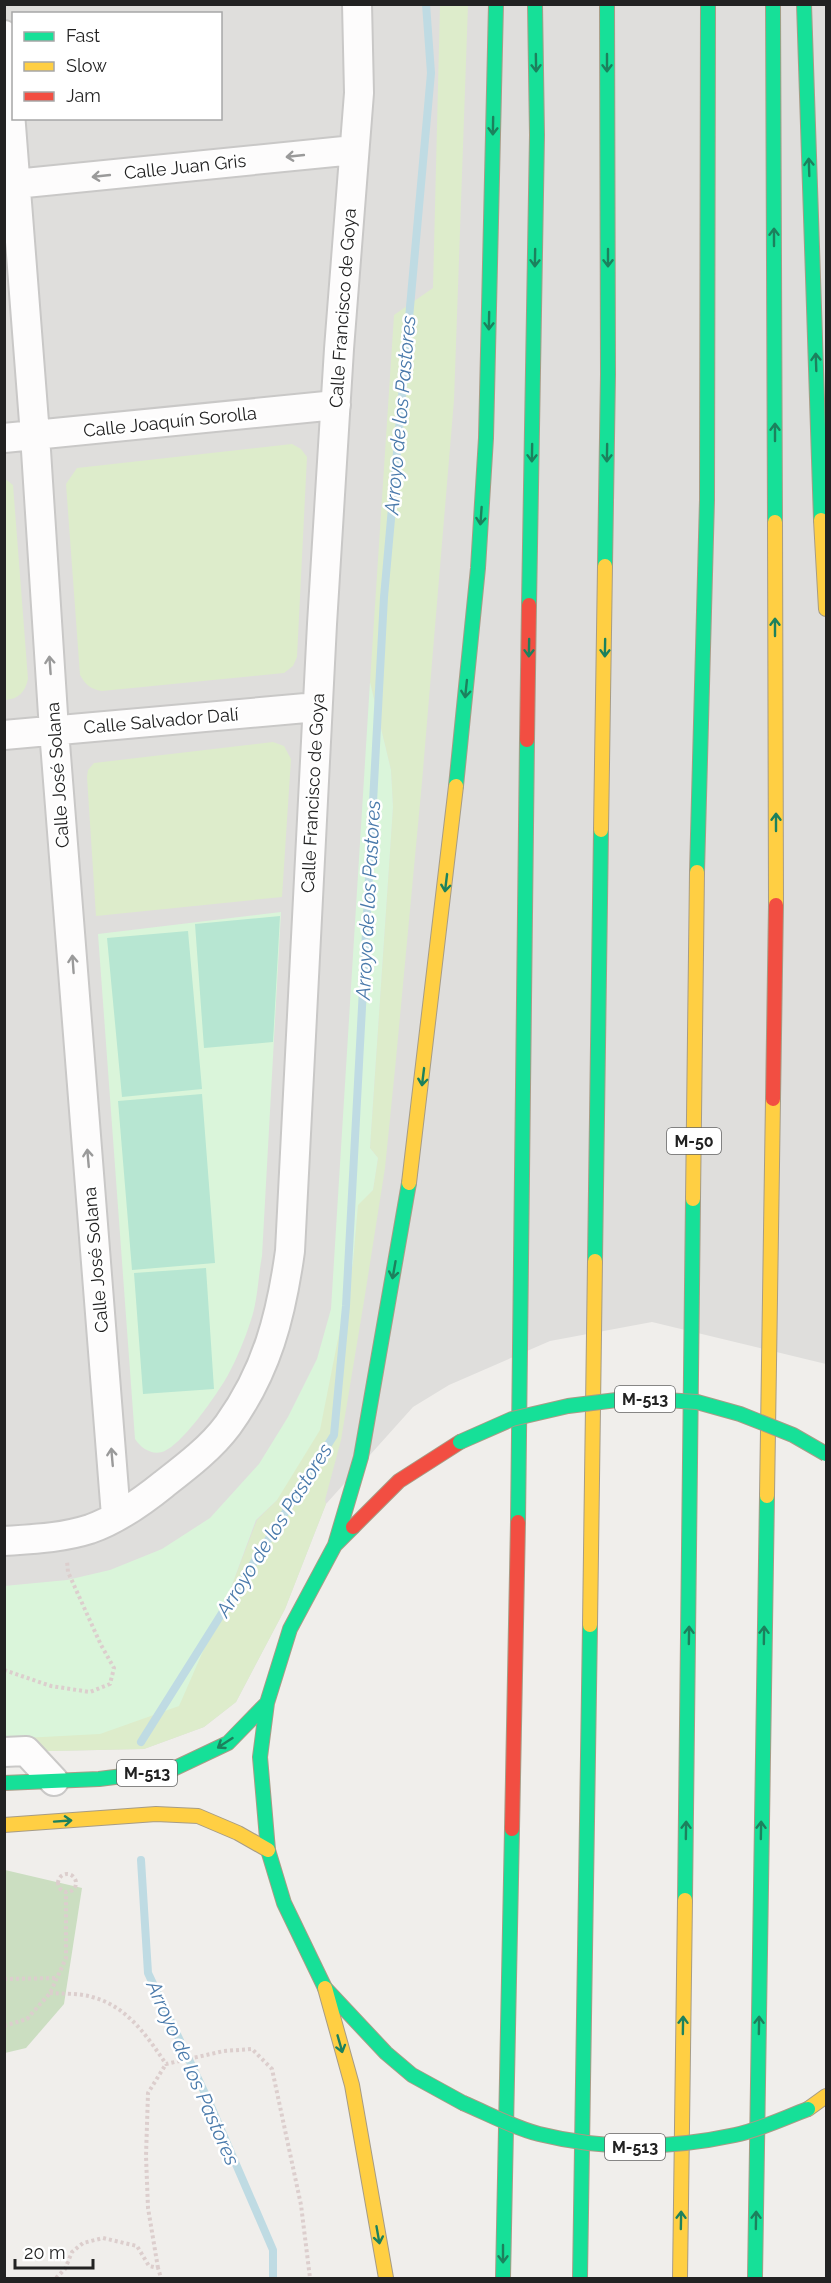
<svg xmlns="http://www.w3.org/2000/svg" width="831" height="2283" font-family="Raleway,sans-serif">
<style>
.residential{fill:#dfdedc;fill-rule:evenodd}
.grass{fill:#ddeccb}
.forest{fill:#cbdec1}
.park{fill:#daf5da}
.pitch{fill:#b7e6d2}
.lines{fill:none;stroke-linecap:round;stroke-linejoin:round}
.stream{stroke:#bfdbe3;stroke-width:8}
.street-casing{stroke:#c9c8c7;stroke-width:32}
.fast-casing{stroke:#a79c86;stroke-width:16}
.slow-casing{stroke:#a79c86;stroke-width:16}
.jam-casing{stroke:#a79c86;stroke-width:16}
.path{stroke:#dccecd;stroke-width:4;stroke-dasharray:3 3;stroke-linecap:butt}
.street{stroke:#fdfcfc;stroke-width:28}
.fast{stroke:#16e098;stroke-width:14}
.slow{stroke:#ffcf43;stroke-width:14}
.jam{stroke:#f24e42;stroke-width:14}
.fast-bridge-casing{stroke:#a79c86;stroke-width:16;stroke-linecap:butt}
.fast-bridge{stroke:#16e098;stroke-width:14}
.oneway{stroke:#1c815d}
.oneway2{stroke:#9a9a9a}
.labels{text-anchor:middle;stroke-width:5;stroke-linejoin:round;paint-order:stroke}
.shield{fill:#fff;stroke:#646464;stroke-width:1.5}
.shield-label{font-size:16px;font-weight:bold;fill:#222}
.street-label{font-size:18px;fill:#222;stroke:#fff}
.water-label{font-size:20px;font-style:italic;fill:#4a7aab;stroke:#fff}
</style>
<rect width="100%" height="100%" fill="#f0eeeb"/>
<path class="residential" d="M4,5H826V1364L652,1322L550,1341L449,1385L413,1407L326,1504L285,1609L236,1702L204,1727L144,1749L5,1752ZM14,14H220V118H14Z"/>
<path class="grass" d="M440,5H468L454,400L422,782L396,1059L385,1168L365,1295L341,1440L325,1500L326,1504L285,1609L236,1702L204,1727L144,1749L5,1752L232,1585L257,1520L277,1500L353,1263L358,1204L373,1190L378,1158L370,1148L393,807L391,770L370,682L394,315L433,288Z
M292,444L301,449L307,457L297,657L293,666L284,673L102,691C90,689 86,685 80,675L66,484L77,468Z
M4,478L13,485L28,679C25,692 19,699 5,700Z
M273,742L284,746L291,759L282,897L96,916L87,777L88,770L94,763Z"/>
<path class="forest" d="M5,1870L82,1888L64,2004L26,2048L5,2053Z"/>
<path class="park" d="M370,682L391,770L393,807L370,1148L378,1158L373,1190L358,1205L353,1263L320,1430L277,1500L256,1520L232,1585L179,1706L100,1734L5,1739L4,1586L67,1580L110,1570L162,1549L210,1518L259,1464L288,1417L317,1359L331,1309Z
M281,912L262,1256C258,1277 258,1299 251,1320C245,1339 237,1358 228,1375C218,1393 181,1447 162,1452C151,1455 141,1448 135,1439L98,934Z"/>
<path class="pitch" d="M280,916L273,1042L204,1048L195,924Z
M188,931L202,1089L122,1097L107,938Z
M202,1094L215,1263L132,1270L118,1101Z
M206,1268L214,1389L143,1394L134,1273Z"/>
<g class="lines">
<path class="stream" d="M141,1742L334,1435L346,1306L384,597L431,73L426,4
M141,1860L148,1973L210,2104L273,2250V2278"/>
<g class="street-casing">
<path id="street" d="M4,35L35,435L54,730L116,1516
M15,184L354,150
M4,438L336,405
M4,735L317,707
M4,1541C34,1539 62,1538 90,1529C116,1520 143,1501 164,1484C186,1467 211,1448 228,1425C267,1371 281,1316 290,1251L322,624L339,349L359,93L357,4
M4,1752L26,1751L54,1781"/>
</g>
<g class="fast-casing">
<path id="fast" d="M773,4L775,522
M804,4L821,520
M605,566L608,374L607,4
M529,605L537,135L535,4
M456,786L478,568L486,438L496,4
M697,872L707,500L708,4
M595,1261L601,830
M518,1522L527,740
M353,1527L335,1545L290,1629L267,1703L260,1757L268,1850L284,1903L325,1988L386,2053L412,2075L463,2103
M335,1545L361,1457L409,1183
M4,1783L99,1779L171,1770L228,1743L267,1703
M685,1900L693,1199
M503,2278L512,1829
M580,2278L590,1625
M755,2278L767,1496"/>
</g>
<g class="slow-casing">
<path id="slow" d="M821,520L826,609
M775,522L776,905
M601,830L605,566
M409,1183L456,786
M693,1199L697,872
M767,1496L773,1099
M590,1625L595,1261
M4,1825L156,1814L198,1816L238,1833L268,1850
M325,1988L352,2085L386,2278
M808,2109L826,2096
M680,2278L685,1900"/>
</g>
<g class="jam-casing">
<path id="jam" d="M527,740L529,605
M773,1099L776,905
M353,1527L399,1481L460,1442
M512,1829L518,1522"/>
</g>
<path class="path" d="M4,1670L51,1686L90,1692L110,1684L114,1668L101,1645L68,1572L67,1561
M58 1883a9 9 0 1 1 18 0a9 9 0 1 1-18 0Z
M4,1979L57,1978
M50,1993C63,1994 79,1993 92,1997C127,2006 147,2036 166,2064L224,2051L252,2049L272,2069L301,2205L310,2278
M4,2026L27,2019L50,1993L57,1978L66,1958V1892
M158,2268L148,2208L146,2156L148,2093L166,2064
M56,2278L65,2269L72,2252L83,2243L103,2238L137,2246L149,2266L158,2268L161,2278"/>
<use href="#street" class="street"/>
<use href="#fast" class="fast"/>
<use href="#slow" class="slow"/>
<use href="#jam" class="jam"/>
<g class="fast-bridge-casing">
<path id="fast-bridge" d="M460,1442L512,1419L568,1406L633,1398L697,1402L740,1414L793,1435L826,1454
M463,2103C487,2113 514,2128 539,2134C603,2150 670,2149 735,2135C759,2130 784,2118 808,2109"/>
</g>
<use href="#fast-bridge" class="fast-bridge"/>
</g>
<defs><path id="oneway-shaft" d="M-6 0H5M1.5-3L5.5 0L1.5 3" fill="none" stroke-width="1.6" stroke-linecap="round" stroke-linejoin="round" transform="scale(1.5)"/></defs>
<g class="oneway">
<use href="#oneway-shaft" transform="translate(536 63) rotate(89)"/>
<use href="#oneway-shaft" transform="translate(607 63) rotate(90)"/>
<use href="#oneway-shaft" transform="translate(493 126) rotate(91)"/>
<use href="#oneway-shaft" transform="translate(809 167) rotate(-92)"/>
<use href="#oneway-shaft" transform="translate(774 237) rotate(-90)"/>
<use href="#oneway-shaft" transform="translate(535 258) rotate(91)"/>
<use href="#oneway-shaft" transform="translate(608 258) rotate(90)"/>
<use href="#oneway-shaft" transform="translate(489 321) rotate(91)"/>
<use href="#oneway-shaft" transform="translate(816 362) rotate(-92)"/>
<use href="#oneway-shaft" transform="translate(775 432) rotate(-90)"/>
<use href="#oneway-shaft" transform="translate(532 453) rotate(91)"/>
<use href="#oneway-shaft" transform="translate(607 453) rotate(91)"/>
<use href="#oneway-shaft" transform="translate(481 516) rotate(94)"/>
<use href="#oneway-shaft" transform="translate(775 627) rotate(-90)"/>
<use href="#oneway-shaft" transform="translate(529 648) rotate(91)"/>
<use href="#oneway-shaft" transform="translate(605 648) rotate(91)"/>
<use href="#oneway-shaft" transform="translate(466 689) rotate(96)"/>
<use href="#oneway-shaft" transform="translate(776 822) rotate(-90)"/>
<use href="#oneway-shaft" transform="translate(446 883) rotate(97)"/>
<use href="#oneway-shaft" transform="translate(423 1077) rotate(97)"/>
<use href="#oneway-shaft" transform="translate(394 1270) rotate(100)"/>
<use href="#oneway-shaft" transform="translate(689 1635) rotate(-89)"/>
<use href="#oneway-shaft" transform="translate(764 1635) rotate(-89)"/>
<use href="#oneway-shaft" transform="translate(225 1743) rotate(147)"/>
<use href="#oneway-shaft" transform="translate(63 1821) rotate(-4)"/>
<use href="#oneway-shaft" transform="translate(686 1830) rotate(-89)"/>
<use href="#oneway-shaft" transform="translate(761 1830) rotate(-89)"/>
<use href="#oneway-shaft" transform="translate(683 2025) rotate(-89)"/>
<use href="#oneway-shaft" transform="translate(759 2025) rotate(-89)"/>
<use href="#oneway-shaft" transform="translate(340 2044) rotate(74)"/>
<use href="#oneway-shaft" transform="translate(681 2220) rotate(-89)"/>
<use href="#oneway-shaft" transform="translate(756 2220) rotate(-89)"/>
<use href="#oneway-shaft" transform="translate(378 2235) rotate(80)"/>
<use href="#oneway-shaft" transform="translate(503 2254) rotate(90)"/>
</g>
<g class="oneway2">
<use href="#oneway-shaft" transform="translate(295 156) rotate(174)"/>
<use href="#oneway-shaft" transform="translate(101 176) rotate(174)"/>
<use href="#oneway-shaft" transform="translate(50 665) rotate(-94)"/>
<use href="#oneway-shaft" transform="translate(73 964) rotate(-94)"/>
<use href="#oneway-shaft" transform="translate(88 1158) rotate(-95)"/>
<use href="#oneway-shaft" transform="translate(112 1457) rotate(-95)"/>
</g>
<g class="labels">
<g class="shield">
<rect x="667" y="1128" width="54" height="26" rx="4.5"/>
<rect x="615" y="1386" width="60" height="26" rx="4.5"/>
<rect x="117" y="1760" width="60" height="26" rx="4.5"/>
<rect x="605" y="2134" width="60" height="26" rx="4.5"/>
</g>
<g class="shield-label">
<text x="694" y="1147">M-50</text>
<text x="645" y="1405">M-513</text>
<text x="147" y="1779">M-513</text>
<text x="635" y="2153">M-513</text>
</g>
<g class="street-label">
<text transform="translate(185 167) rotate(-6)" y="6">Calle Juan Gris</text>
<text transform="translate(343 308) rotate(-86)" y="6">Calle Francisco de Goya</text>
<text transform="translate(170 422) rotate(-6)" y="6">Calle Joaquín Sorolla</text>
<text transform="translate(161 721) rotate(-5)" y="6">Calle Salvador Dalí</text>
<text transform="translate(58 775) rotate(-94)" y="6">Calle José Solana</text>
<text transform="translate(313 793) rotate(-87)" y="6">Calle Francisco de Goya</text>
<text transform="translate(96 1260) rotate(-95)" y="6">Calle José Solana</text>
</g>
<g class="water-label">
<text transform="translate(400 415) rotate(-85)" y="7">Arroyo de los Pastores</text>
<text transform="translate(368 900) rotate(-87)" y="7">Arroyo de los Pastores</text>
<text transform="translate(274 1530) rotate(-58)" y="7">Arroyo de los Pastores</text>
<text transform="translate(193 2073) rotate(66)" y="7">Arroyo de los Pastores</text>
</g>
</g>
<rect width="831" height="2283" fill="none" stroke="#222222" stroke-width="12"/>
<rect x="12" y="12" width="210" height="108" fill="#ffffff" stroke="#a7a7a7" stroke-width="1.5"/>
<rect x="24" y="32" width="30" height="9" fill="#16e098" stroke="#a7a7a7" stroke-width="1.5"/>
<text x="66" y="42" font-size="18" fill="#222222">Fast</text>
<rect x="24" y="62" width="30" height="9" fill="#ffcf43" stroke="#a7a7a7" stroke-width="1.5"/>
<text x="66" y="72" font-size="18" fill="#222222">Slow</text>
<rect x="24" y="92" width="30" height="9" fill="#f24e42" stroke="#a7a7a7" stroke-width="1.5"/>
<text x="66" y="102" font-size="18" fill="#222222">Jam</text>
<path d="M15 2259v9h78v-9" fill="none" stroke="#222222" stroke-width="3"/>
<text x="24" y="2259" font-size="18" fill="#222222" stroke="#ffffff" stroke-width="4.5" paint-order="stroke">20 m</text>
</svg>
